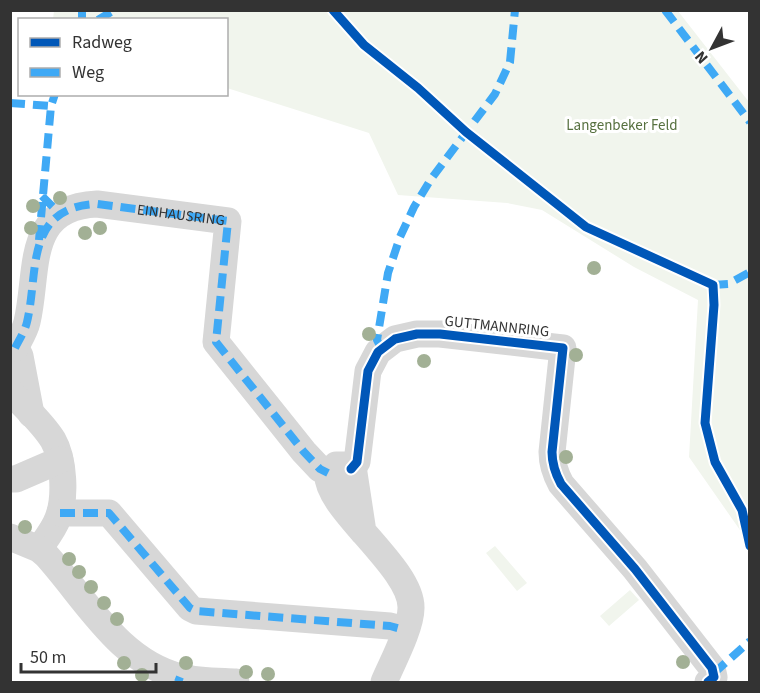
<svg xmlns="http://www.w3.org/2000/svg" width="760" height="693" font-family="'Source Sans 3',sans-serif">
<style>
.green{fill:#f1f5ed}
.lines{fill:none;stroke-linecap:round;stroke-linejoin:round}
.minor{stroke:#d7d7d7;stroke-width:27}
.quiet{stroke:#3fa9f5;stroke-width:8;stroke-dasharray:15 8;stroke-linecap:butt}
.cycleway-casing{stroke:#fff;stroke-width:13}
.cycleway{stroke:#0057b8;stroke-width:9}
.tree{fill:#a2b095}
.labels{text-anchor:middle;stroke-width:6;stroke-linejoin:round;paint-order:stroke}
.park-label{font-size:15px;fill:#56703f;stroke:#fff}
.street-label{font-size:15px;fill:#333;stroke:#fff}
</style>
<rect width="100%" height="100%" fill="#fff"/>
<path class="green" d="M54,11H678L749,102V543L689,457L698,300L634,267L542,210L507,203L398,195L369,133L227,88L226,20L53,19Z
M495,546L527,583L517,591L486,553Z
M630,590L639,600L609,626L600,616Z"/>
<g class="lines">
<g class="minor">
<path d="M10,345L17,350L20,356L31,414"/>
<path id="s1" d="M15,348C19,340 25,331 27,322C39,272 24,207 97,204L228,221L216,342L304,452L320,469L328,473"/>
<path d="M10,391C24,407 42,422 53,440C64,459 66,498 58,518C54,529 46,539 39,549"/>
<path d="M351,469L357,462L368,371L378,352L395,339L417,334H440L563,348L552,452C552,464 555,473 561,484L635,569L712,668L714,677L708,682"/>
<path d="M10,479H16L60,460"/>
<path d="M60,513H109L190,608L196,611L390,626L405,630"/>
<path d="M363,532L354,473L345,465H336L328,473C323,506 412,567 411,608C411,628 392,663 384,682"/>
<path d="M10,537L39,549L46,555C86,599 119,662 181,677C198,681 218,681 236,682"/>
</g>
<path class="quiet" d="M82,10V20
M665,10L750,122
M98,20L114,10
M10,103L51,106
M42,196L60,214
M39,240L51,106L55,94
M713,285L728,284L750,272
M15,348C19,340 25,331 27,322C39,272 24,207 97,204L228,221L216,342L304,452L320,469L328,473
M381,348L377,340L388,273L400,237L414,207L431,179L495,94L510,62L515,10
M60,513H109L190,608L196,611L390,626L405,630
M714,673L750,641
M178,682L180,677"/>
<g class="cycleway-casing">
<path id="cycleway" d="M333,10L364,45L418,88L466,132L586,227L713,285L714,305L705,423L715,462L742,510L750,546
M351,469L357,462L368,371L378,352L395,339L417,334H440L563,348L552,452C552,464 555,473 561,484L635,569L712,668L714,677L708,682"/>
</g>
<use href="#cycleway" class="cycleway"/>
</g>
<g class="tree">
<circle cx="60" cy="198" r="7"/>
<circle cx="33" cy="206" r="7"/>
<circle cx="31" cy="228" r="7"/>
<circle cx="100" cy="228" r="7"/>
<circle cx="85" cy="233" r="7"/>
<circle cx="594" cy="268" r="7"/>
<circle cx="369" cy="334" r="7"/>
<circle cx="576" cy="355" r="7"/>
<circle cx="424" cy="361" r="7"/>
<circle cx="566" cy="457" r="7"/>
<circle cx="25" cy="527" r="7"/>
<circle cx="69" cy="559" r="7"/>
<circle cx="79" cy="572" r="7"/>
<circle cx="91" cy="587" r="7"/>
<circle cx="104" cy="603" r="7"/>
<circle cx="117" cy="619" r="7"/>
<circle cx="683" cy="662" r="7"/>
<circle cx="124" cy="663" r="7"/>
<circle cx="186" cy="663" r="7"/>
<circle cx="246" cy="672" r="7"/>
<circle cx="268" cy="674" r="7"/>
<circle cx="142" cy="675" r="7"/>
</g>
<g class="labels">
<g class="park-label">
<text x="622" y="130">Langenbeker Feld</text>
</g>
<g class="street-label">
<text dy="5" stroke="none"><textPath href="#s1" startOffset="268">EINHAUSRING</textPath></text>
<text transform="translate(497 326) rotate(6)" y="5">GUTTMANNRING</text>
</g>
</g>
<rect width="760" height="693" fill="none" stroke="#333333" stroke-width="24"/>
<rect x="18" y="18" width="210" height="78" fill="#ffffff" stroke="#adadad" stroke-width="1.5"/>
<rect x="30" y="38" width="30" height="9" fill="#0057b8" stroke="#adadad" stroke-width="1.5"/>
<text x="72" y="48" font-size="18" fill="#333333">Radweg</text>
<rect x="30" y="68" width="30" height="9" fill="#3fa9f5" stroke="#adadad" stroke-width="1.5"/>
<text x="72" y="78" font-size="18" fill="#333333">Weg</text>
<g transform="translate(712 48) rotate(229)" stroke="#ffffff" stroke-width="4.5" paint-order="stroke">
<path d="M0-4.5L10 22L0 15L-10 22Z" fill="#333333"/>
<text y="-9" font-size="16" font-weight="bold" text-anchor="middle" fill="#333333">N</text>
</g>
<path d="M21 663v9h135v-9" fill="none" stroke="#333333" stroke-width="3"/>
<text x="30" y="663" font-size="18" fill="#333333" stroke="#ffffff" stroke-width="4.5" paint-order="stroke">50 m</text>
</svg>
